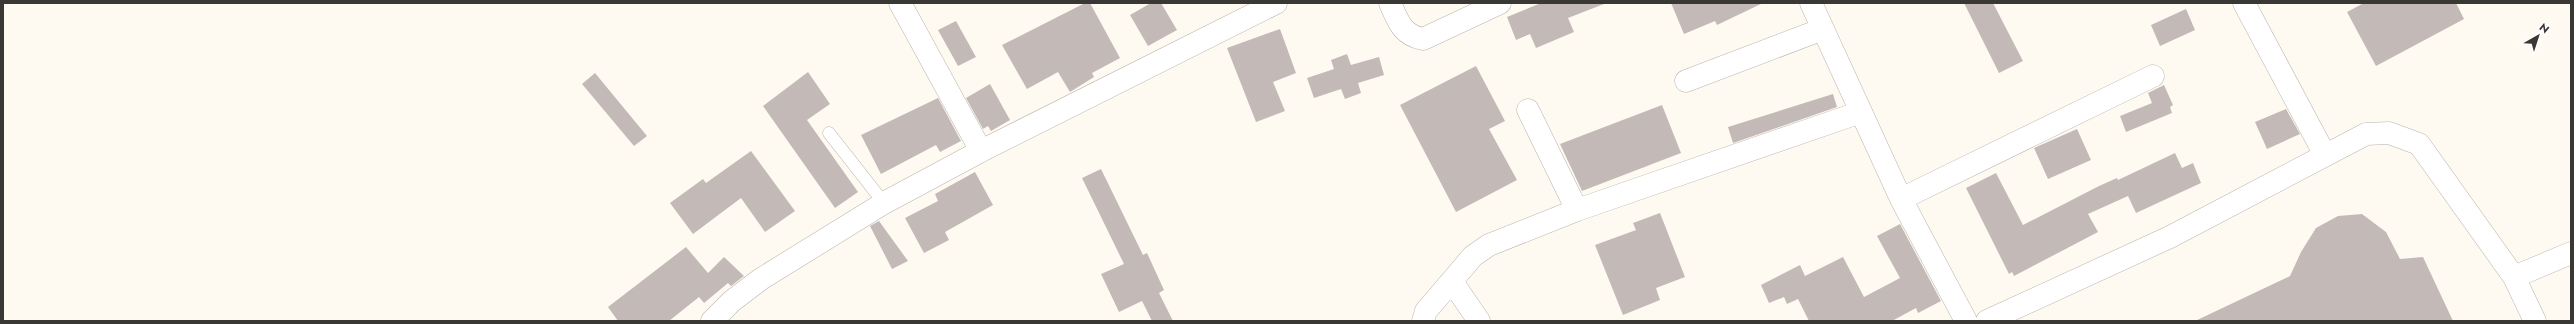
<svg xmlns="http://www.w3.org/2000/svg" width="2574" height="324" font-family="Jost,sans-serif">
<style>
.building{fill:#c3bab7}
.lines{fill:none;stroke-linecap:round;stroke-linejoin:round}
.service-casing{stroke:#bab4ad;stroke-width:13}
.minor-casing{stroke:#bab4ad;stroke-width:23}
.tertiary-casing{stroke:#bab4ad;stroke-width:23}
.service{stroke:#fff;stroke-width:12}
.minor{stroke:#fff;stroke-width:22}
.tertiary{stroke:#fff;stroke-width:22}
</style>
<rect width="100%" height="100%" fill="#fef9f1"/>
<path class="building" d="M1085,3H1090L1120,58L1092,73L1094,77L1070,92L1058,72L1027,89L1002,45Z
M1151,3H1161L1177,30L1148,46L1130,15Z
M1541,3H1604V4L1568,18L1574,32L1536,48L1530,34L1516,40L1507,17Z
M1671,3H1763L1717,25L1715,21L1684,34Z
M1964,3H1993L2023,61L1999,73Z
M2364,3H2456L2464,19L2376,66L2347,12Z
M2186,9L2195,30L2160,46L2151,25Z
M956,21L976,57L958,66L938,30Z
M1280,29L1296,73L1273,82L1285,111L1256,122L1227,48Z
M1347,54L1351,65L1379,57L1384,75L1358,83L1361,93L1345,99L1341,89L1314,98L1307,78L1334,69L1331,60Z
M1476,66L1505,121L1489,129L1517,180L1456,212L1400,105Z
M808,72L830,104L807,120L858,192L835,208L763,106Z
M595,73L647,136L634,146L582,84Z
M990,84L1010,120L991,131L988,126L983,129L966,98Z
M2164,85L2173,105L2170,107L2172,113L2126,132L2120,116L2152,103L2148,93Z
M1833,94L1837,107L1733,143L1728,127Z
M938,98L961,141L940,152L936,145L881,174L861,135Z
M1662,105L1681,153L1582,191L1560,144Z
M2286,109L2300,134L2267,149L2255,122Z
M2077,129L2091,160L2048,179L2034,148Z
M751,151L795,211L765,232L741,198L693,234L670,203L703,179L706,183Z
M2175,153L2182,168L2193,163L2201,183L2136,213L2128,196L2088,214L2098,232L2014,276L2012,272L2009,274L1966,188L1996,173L2023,225L2099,186L2117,178L2118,180Z
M1101,169L1143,255L1147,253L1164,290L1159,293L1173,321H1152L1142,301L1119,312L1101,274L1124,264L1082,178Z
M975,172L993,205L945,232L949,240L924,253L905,218L938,201L935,194Z
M1660,213L1685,277L1656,288L1660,300L1623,315L1595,245L1636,230L1633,223Z
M2362,214L2386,232L2400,259L2423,257L2453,321H2195L2290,276L2301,252L2316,228L2338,216Z
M879,221L908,261L892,269L870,226Z
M1900,224L1941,301L1918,313L1916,308L1892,321H1809L1798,299L1787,304L1784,297L1769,303L1761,285L1800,265L1805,276L1843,257L1864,297L1900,278L1877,236Z
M686,247L708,273L724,257L744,276L731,286L728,283L704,303L699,297L669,321H618L608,307Z"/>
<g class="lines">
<g class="service-casing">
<path id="service" d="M829,133L884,203"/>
</g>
<g class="minor-casing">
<path id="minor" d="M900,3L981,151
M1390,3C1398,21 1402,35 1423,39L1500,3
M1811,3L1901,199L1966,321
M2244,3L2325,155
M1686,81L1823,29
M1528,110L1577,210
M1901,199L2153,76
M2514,277L2571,253
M1453,283L1479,321
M1423,321L1426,311L1473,256L1489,245L1577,210L1861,112
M1987,321L2170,237L2366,134L2389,133L2419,144L2514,277L2535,321"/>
</g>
<g class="tertiary-casing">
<path id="tertiary" d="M712,321L732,301L761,279L884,203L981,151L1276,3"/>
</g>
<use href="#service" class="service"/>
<use href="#minor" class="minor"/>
<use href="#tertiary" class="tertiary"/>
</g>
<rect width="2574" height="324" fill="none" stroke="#3a3835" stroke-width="8"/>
<g transform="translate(2538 36) rotate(39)" stroke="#ffffff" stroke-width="3" paint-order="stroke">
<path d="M0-3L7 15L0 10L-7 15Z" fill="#3a3835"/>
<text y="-6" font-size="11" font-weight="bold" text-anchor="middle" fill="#3a3835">N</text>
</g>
</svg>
